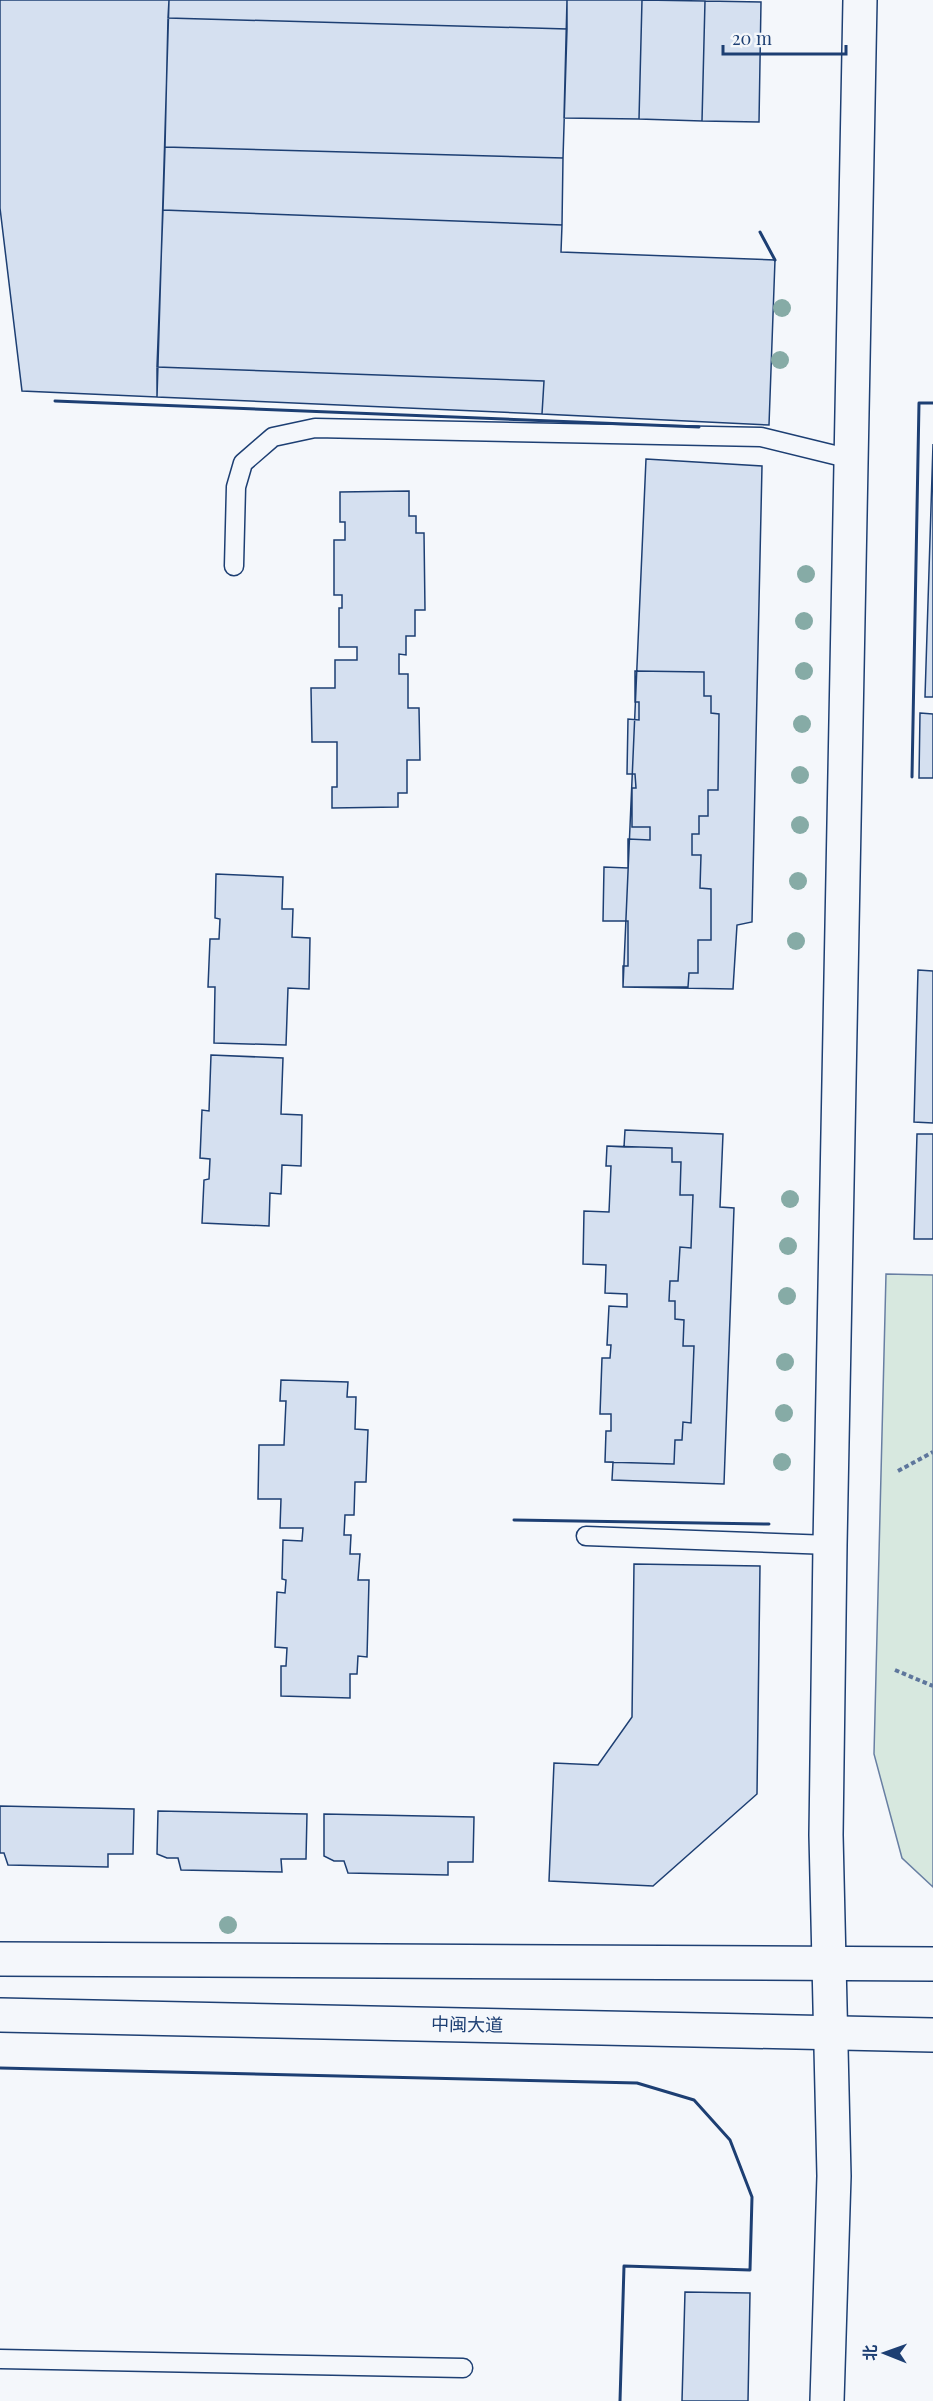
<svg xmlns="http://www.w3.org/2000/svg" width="933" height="2401" font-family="'Playfair Display','Noto Sans SC',serif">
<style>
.green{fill:#d7e8df;stroke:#687fa3;stroke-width:1.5}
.building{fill:#d5e0f0;stroke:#1d3f73;stroke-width:1.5}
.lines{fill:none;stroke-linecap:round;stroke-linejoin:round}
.lane-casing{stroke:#1d3f73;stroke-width:21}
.street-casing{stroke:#1d3f73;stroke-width:36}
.secondary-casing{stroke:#1d3f73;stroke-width:36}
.path{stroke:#5e769c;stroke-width:4;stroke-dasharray:4.5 3;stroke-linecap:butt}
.lane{stroke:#f4f7fb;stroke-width:18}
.street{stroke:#f4f7fb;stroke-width:33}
.secondary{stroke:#f4f7fb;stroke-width:33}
.wall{stroke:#1d3f73;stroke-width:3}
.tree{fill:#86aba6}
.labels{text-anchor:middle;stroke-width:4.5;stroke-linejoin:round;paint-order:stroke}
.street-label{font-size:18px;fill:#1d3f73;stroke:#f4f7fb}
</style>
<rect width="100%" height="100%" fill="#f4f7fb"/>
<path class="green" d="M886,1274L933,1275V1887L902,1858L874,1754Z"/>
<path class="building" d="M0,0H169L157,397L22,391L0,208Z
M169,0H567V29L168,18Z
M567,0H642L639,119L564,118Z
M642,0L705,1L702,121L639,119Z
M705,1L761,2L759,122L702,121Z
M168,18L567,29L563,158L165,147Z
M165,147L563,158L562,225L163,210Z
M163,210L562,225L561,252L775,260L769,425L542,414L544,381L157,367Z
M157,367L544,381L542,414L157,397Z
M933,444V697H925Z
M646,459L762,466L752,922L737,925L733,989L623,987Z
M409,491V516H416V533H424L425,610H415V636H406V655L399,654V674H408V708H419L420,760H407V793H398V807L332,808V787H337V742H312L311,688H335V660H357V647H339V608H342V595H334V540H345V522H340V492Z
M635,671L704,672V696H711V713L719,714L718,790H708V816H699V834H692V855H701L700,888L711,889V940H698V973H689L688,987H623V966H628V921H603L604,867L628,868V839L650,840V827H632V788H636L635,774H627L628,719L639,720V702H635Z
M920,713L933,714V778H919Z
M216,874L283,877L282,909H293L292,937L310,938L309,989L288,988L286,1045L214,1043L215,987H208L210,939H219L220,919L215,918Z
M918,970L933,971V1123L914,1122Z
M211,1055L283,1058L281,1114L302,1115L301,1166L282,1165L281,1194L270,1193L269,1226L202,1223L204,1180L209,1179L210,1159L200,1158L202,1110L209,1111Z
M625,1130L723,1134L720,1207L734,1208L724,1484L612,1480L613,1462H605L606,1431H611V1414H600L602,1358H610L611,1345H607L609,1306L627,1307V1294L605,1293L606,1265L583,1264L584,1211L609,1212L611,1166H606L607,1146L624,1147Z
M917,1134H933V1239H914Z
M607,1146L672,1148V1162H681L680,1195H693L691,1248L680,1247L678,1281H670L669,1301H675V1319L684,1320L683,1346H694L691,1423L683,1422L682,1440H675L674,1464L605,1462L606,1431H611V1414H600L602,1358H610L611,1345H607L609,1306L627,1307V1294L605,1293L606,1265L583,1264L584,1211L609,1212L611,1166H606Z
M281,1380L348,1382L347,1397H356L355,1429L368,1430L366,1482H355L354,1515H345L344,1535H351L350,1554H360L358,1580H369L367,1657L358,1656L357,1674H350V1698L281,1696V1666H286L287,1648L275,1647L277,1592L285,1593L286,1580L282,1579L283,1540L302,1541L303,1528H280L281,1499H258L259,1445H284L286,1401H280Z
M634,1564L760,1566L757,1794L653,1886L549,1881L554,1763L598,1765L632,1717Z
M0,1806L134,1809L133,1854H108V1867L8,1865L4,1853H0Z
M158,1811L307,1814L306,1859H281L282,1872L181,1870L178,1858H167L157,1854Z
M324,1814L474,1817L473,1862H448V1875L348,1873L344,1861H334L324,1856Z
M685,2292L750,2293L748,2401H682Z"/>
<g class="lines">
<g class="lane-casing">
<path id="lane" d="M234,566L236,487L243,463L273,437L315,428L761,437L851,459
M586,1536L830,1545
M0,2359L463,2368"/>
</g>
<g class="street-casing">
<path id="street" d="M827,2401L834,2176L826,1835L830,1545L860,0"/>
</g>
<g class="secondary-casing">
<path id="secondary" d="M0,1959L933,1964
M0,2015L933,2035"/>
</g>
<path class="path" d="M898,1471L933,1452
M895,1670L933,1686"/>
<use href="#lane" class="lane"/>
<use href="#street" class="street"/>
<use href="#secondary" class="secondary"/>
<path class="wall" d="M760,232L775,260
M55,401L699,427
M912,777L919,403H933
M514,1520L769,1524
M0,2068L637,2083L694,2100L730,2140L752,2197L750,2270L624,2266L620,2401"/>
</g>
<g class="tree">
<circle cx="782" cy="308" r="9"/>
<circle cx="780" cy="360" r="9"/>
<circle cx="806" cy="574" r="9"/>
<circle cx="804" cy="621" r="9"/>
<circle cx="804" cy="671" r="9"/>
<circle cx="802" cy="724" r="9"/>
<circle cx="800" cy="775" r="9"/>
<circle cx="800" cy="825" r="9"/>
<circle cx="798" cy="881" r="9"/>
<circle cx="796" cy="941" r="9"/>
<circle cx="790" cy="1199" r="9"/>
<circle cx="788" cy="1246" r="9"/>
<circle cx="787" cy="1296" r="9"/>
<circle cx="785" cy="1362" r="9"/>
<circle cx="784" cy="1413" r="9"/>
<circle cx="782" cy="1462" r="9"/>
<circle cx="228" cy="1925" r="9"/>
</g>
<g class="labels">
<g class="street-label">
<text transform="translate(467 2025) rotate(1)" y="6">中闽大道</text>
</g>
</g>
<g transform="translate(885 2353) rotate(271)" stroke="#f4f7fb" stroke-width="4.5" paint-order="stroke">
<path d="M0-4.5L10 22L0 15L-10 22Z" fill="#1d3f73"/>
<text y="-9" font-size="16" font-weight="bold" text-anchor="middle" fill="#1d3f73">北</text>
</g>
<path d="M723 45v9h123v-9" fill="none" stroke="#1d3f73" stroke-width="3"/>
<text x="732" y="45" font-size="18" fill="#1d3f73" stroke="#f4f7fb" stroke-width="4.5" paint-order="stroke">20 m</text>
</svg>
